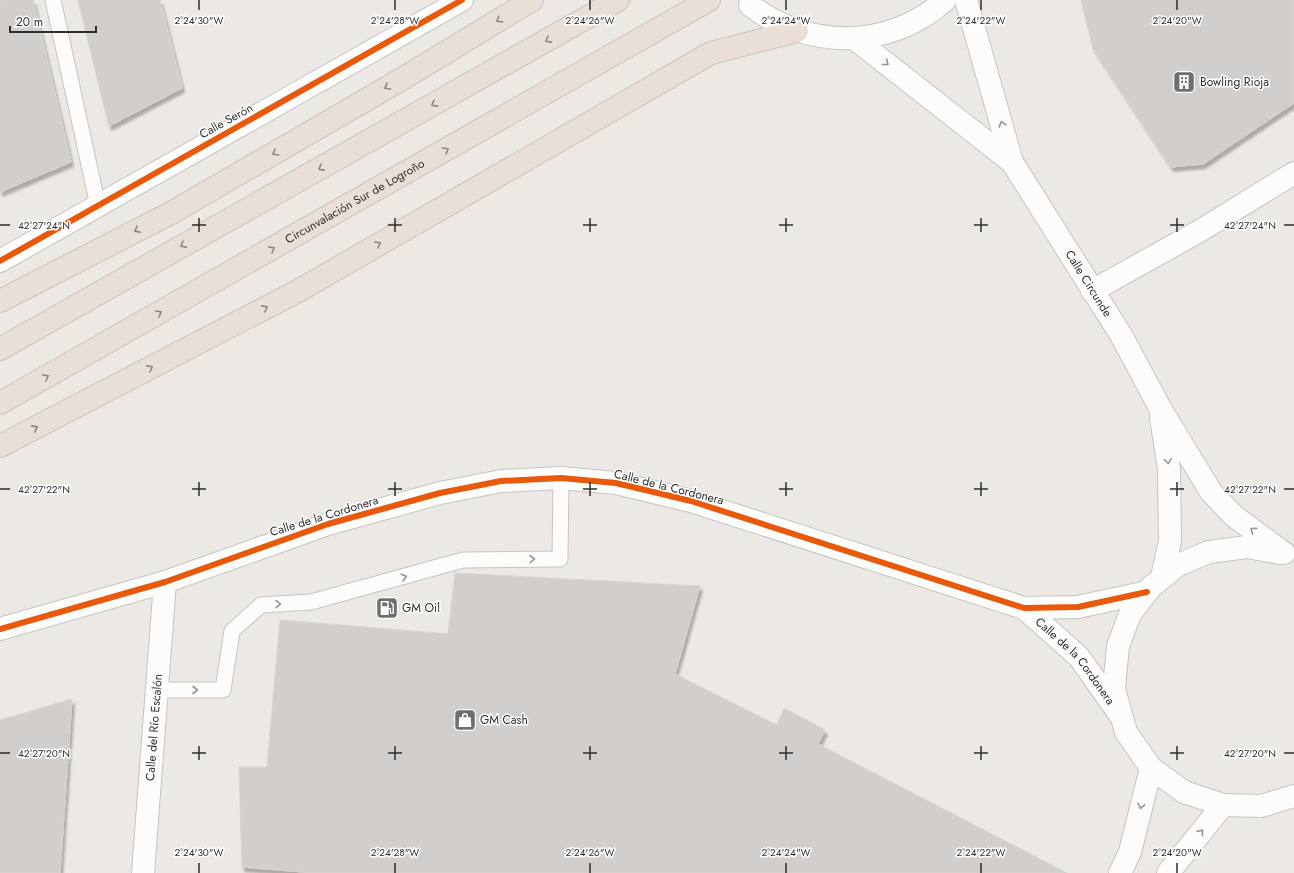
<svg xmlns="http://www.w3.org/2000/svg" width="1294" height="873" font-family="Jost,sans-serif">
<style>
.building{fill:#d1cecb;stroke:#d7d4d0;filter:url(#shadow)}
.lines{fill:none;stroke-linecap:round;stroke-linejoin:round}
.lane-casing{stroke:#c5c4c5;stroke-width:17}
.street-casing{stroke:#c5c4c5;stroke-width:24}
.secondary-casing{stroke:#c5c4c5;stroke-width:24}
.highway-casing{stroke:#c6c5c4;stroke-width:24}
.lane{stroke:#fcfcfb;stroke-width:15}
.street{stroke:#fcfcfb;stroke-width:22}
.secondary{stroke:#fcfcfb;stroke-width:22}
.highway{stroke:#eadfd6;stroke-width:22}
.cycleway-casing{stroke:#fff;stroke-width:8}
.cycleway{stroke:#e8590c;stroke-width:6}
.oneway{stroke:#8c8682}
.oneway2{stroke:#959594}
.ticks{fill:none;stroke:#2e2e2e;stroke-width:1.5}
.labels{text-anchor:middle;stroke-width:3;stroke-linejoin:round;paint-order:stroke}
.poi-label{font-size:12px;fill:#2e2e2e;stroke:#fff;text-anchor:start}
.street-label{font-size:12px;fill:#2e2e2e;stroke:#fff}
.ticks-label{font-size:10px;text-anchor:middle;fill:#2e2e2e;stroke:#fff;stroke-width:3;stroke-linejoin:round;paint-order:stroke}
</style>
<defs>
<filter id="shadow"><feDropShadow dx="2.5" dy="4.5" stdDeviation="1" flood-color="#0004"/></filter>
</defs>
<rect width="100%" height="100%" fill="#ece8e4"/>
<path class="building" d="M0,0H33L71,162L0,192Z
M78,0H160L182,88L109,126Z
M1081,0H1294V103L1203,164L1171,167L1093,48Z
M455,573L700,586L675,674L777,725L784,708L825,730L818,744L1067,873H315L242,867L239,767H267L280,620L448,634Z
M72,699L60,873H0V720Z"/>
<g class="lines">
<g class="lane-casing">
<path id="lane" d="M53,0L98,206
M156,690H223L232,631L261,605L311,602L463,560L560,559L561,478"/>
</g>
<g class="street-casing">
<g id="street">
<path d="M0,261L462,0"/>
<path d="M1092,291L1203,229L1294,173"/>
<path id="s1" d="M1024,608L1079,657L1120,715"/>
<path d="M0,629L165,582L328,524L440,493L501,481L561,478L616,483L691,501L1024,608L1078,607L1147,592"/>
<path id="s2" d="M143,873L165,582"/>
</g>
</g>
<g class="secondary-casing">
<g id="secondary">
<path id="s3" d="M966,0L1012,162L1121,335L1160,408L1211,492L1234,516L1284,553"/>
<path d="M750,5C807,50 890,50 945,0"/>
<path d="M855,39L1012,162"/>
<path d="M1161,418L1169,469L1170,541L1162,577"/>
<path d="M1280,553L1247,547L1209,552L1178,565L1151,587L1130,614L1118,646L1114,689L1126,732L1151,768L1184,792L1223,805L1261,806L1294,796"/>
<path d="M1120,873L1130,852L1151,768"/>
<path d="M1168,873L1223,805"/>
</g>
</g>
<g class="highway-casing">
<g id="highway">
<path d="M0,301L171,213L397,82L532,0"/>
<path d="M0,349L618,0"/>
<path id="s4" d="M0,403L709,0"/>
<path d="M0,446L298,291L711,53L797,31"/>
</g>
</g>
<use href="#lane" class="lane"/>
<use href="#street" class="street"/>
<use href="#secondary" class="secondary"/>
<use href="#highway" class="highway"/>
<g class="cycleway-casing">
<path id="cycleway" d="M0,261L462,0
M0,629L165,582L328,524L440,493L501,481L561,478L616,483L691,501L1024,608L1078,607L1147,592"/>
</g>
<use href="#cycleway" class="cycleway"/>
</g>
<defs><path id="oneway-chevron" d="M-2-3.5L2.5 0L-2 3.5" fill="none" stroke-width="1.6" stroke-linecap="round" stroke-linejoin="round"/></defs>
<g class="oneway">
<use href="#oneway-chevron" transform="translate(499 20) rotate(149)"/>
<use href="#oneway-chevron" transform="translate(548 40) rotate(151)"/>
<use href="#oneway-chevron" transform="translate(387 87) rotate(150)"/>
<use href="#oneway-chevron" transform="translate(434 104) rotate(151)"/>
<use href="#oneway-chevron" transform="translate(446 150) rotate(-30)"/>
<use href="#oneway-chevron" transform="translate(275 153) rotate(150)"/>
<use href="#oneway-chevron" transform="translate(321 168) rotate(151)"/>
<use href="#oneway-chevron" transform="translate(137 230) rotate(153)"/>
<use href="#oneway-chevron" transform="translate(378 244) rotate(-30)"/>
<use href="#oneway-chevron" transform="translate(183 245) rotate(151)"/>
<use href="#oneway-chevron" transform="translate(272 249) rotate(-30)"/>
<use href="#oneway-chevron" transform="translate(265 308) rotate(-28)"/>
<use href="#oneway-chevron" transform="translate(159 313) rotate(-30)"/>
<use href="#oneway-chevron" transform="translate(150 368) rotate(-28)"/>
<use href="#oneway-chevron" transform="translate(46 377) rotate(-30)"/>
<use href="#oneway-chevron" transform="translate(35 428) rotate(-28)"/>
</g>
<g class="oneway2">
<use href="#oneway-chevron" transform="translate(886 63) rotate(38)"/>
<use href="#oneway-chevron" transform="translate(1002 124) rotate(-106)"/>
<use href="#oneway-chevron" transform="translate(1168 461) rotate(82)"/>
<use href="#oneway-chevron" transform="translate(1253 530) rotate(-143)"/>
<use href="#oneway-chevron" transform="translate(532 559) rotate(-1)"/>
<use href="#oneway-chevron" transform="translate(404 577) rotate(-16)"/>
<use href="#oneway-chevron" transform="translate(278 604) rotate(-3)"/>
<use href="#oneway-chevron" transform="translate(195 690)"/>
<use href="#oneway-chevron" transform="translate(1141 806) rotate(104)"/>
<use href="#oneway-chevron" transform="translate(1201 832) rotate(-51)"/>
</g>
<path class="ticks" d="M199,0V10M395,0V10M590,0V10M786,0V10M981,0V10M1177,0V10M199,218V232M395,218V232M590,218V232M786,218V232M981,218V232M1177,218V232M0,225H10M192,225H206M388,225H402M583,225H597M779,225H793M974,225H988M1170,225H1184M1284,225H1294M199,482V496M395,482V496M590,482V496M786,482V496M981,482V496M1177,482V496M0,489H10M192,489H206M388,489H402M583,489H597M779,489H793M974,489H988M1170,489H1184M1284,489H1294M199,746V760M395,746V760M590,746V760M786,746V760M981,746V760M1177,746V760M0,753H10M192,753H206M388,753H402M583,753H597M779,753H793M974,753H988M1170,753H1184M1284,753H1294M199,863V873M395,863V873M590,863V873M786,863V873M981,863V873M1177,863V873"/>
<defs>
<g id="building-square" transform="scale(1.15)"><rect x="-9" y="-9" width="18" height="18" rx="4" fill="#706f6e" stroke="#fff"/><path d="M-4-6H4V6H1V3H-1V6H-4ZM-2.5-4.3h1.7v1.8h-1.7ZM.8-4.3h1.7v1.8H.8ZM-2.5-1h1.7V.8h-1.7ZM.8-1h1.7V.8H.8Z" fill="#fff"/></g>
<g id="fuel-square" transform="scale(1.15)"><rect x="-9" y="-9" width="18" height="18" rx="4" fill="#706f6e" stroke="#fff"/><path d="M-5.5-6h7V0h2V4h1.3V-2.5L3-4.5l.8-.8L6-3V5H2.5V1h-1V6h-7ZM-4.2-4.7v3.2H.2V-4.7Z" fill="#fff"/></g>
<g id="shop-square" transform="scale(1.15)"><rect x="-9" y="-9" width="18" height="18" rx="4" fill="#706f6e" stroke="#fff"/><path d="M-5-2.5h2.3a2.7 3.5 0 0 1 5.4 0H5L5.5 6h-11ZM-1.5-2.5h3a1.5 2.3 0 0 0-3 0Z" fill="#fff"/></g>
</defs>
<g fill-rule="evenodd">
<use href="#building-square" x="1184" y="82"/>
<use href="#fuel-square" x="387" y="608"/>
<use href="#shop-square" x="465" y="720"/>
</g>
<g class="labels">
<g class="poi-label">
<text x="1200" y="86">Bowling Rioja</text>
<text x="402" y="612">GM Oil</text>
<text x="480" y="724">GM Cash</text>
</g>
<g class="street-label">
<text transform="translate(226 121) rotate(-29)" y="4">Calle Serón</text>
<text dy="4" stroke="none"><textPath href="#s4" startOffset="408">Circunvalación Sur de Logroño</textPath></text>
<text dy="4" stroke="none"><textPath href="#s3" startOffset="312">Calle Circunde</textPath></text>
<text transform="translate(669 487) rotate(14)" y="4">Calle de la Cordonera</text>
<text transform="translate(324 516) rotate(-17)" y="4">Calle de la Cordonera</text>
<text dy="4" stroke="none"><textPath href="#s1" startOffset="74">Calle de la Cordonera</textPath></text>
<text dy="4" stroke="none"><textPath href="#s2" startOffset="146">Calle del Río Escalón</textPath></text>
</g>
</g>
<g class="ticks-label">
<text x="199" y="24">2°24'30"W</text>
<text x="395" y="24">2°24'28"W</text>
<text x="590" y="24">2°24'26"W</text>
<text x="786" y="24">2°24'24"W</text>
<text x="981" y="24">2°24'22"W</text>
<text x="1177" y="24">2°24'20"W</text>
<text x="44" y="229">42°27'24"N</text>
<text x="1250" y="229">42°27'24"N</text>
<text x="44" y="493">42°27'22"N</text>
<text x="1250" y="493">42°27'22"N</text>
<text x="44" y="757">42°27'20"N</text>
<text x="1250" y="757">42°27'20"N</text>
<text x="199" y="856">2°24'30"W</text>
<text x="395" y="856">2°24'28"W</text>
<text x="590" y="856">2°24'26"W</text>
<text x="786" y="856">2°24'24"W</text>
<text x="981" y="856">2°24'22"W</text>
<text x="1177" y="856">2°24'20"W</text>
</g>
<path d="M10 26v6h86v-6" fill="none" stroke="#2e2e2e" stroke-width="2"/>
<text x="16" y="26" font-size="12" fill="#2e2e2e" stroke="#ffffff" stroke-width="3" paint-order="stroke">20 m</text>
</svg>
